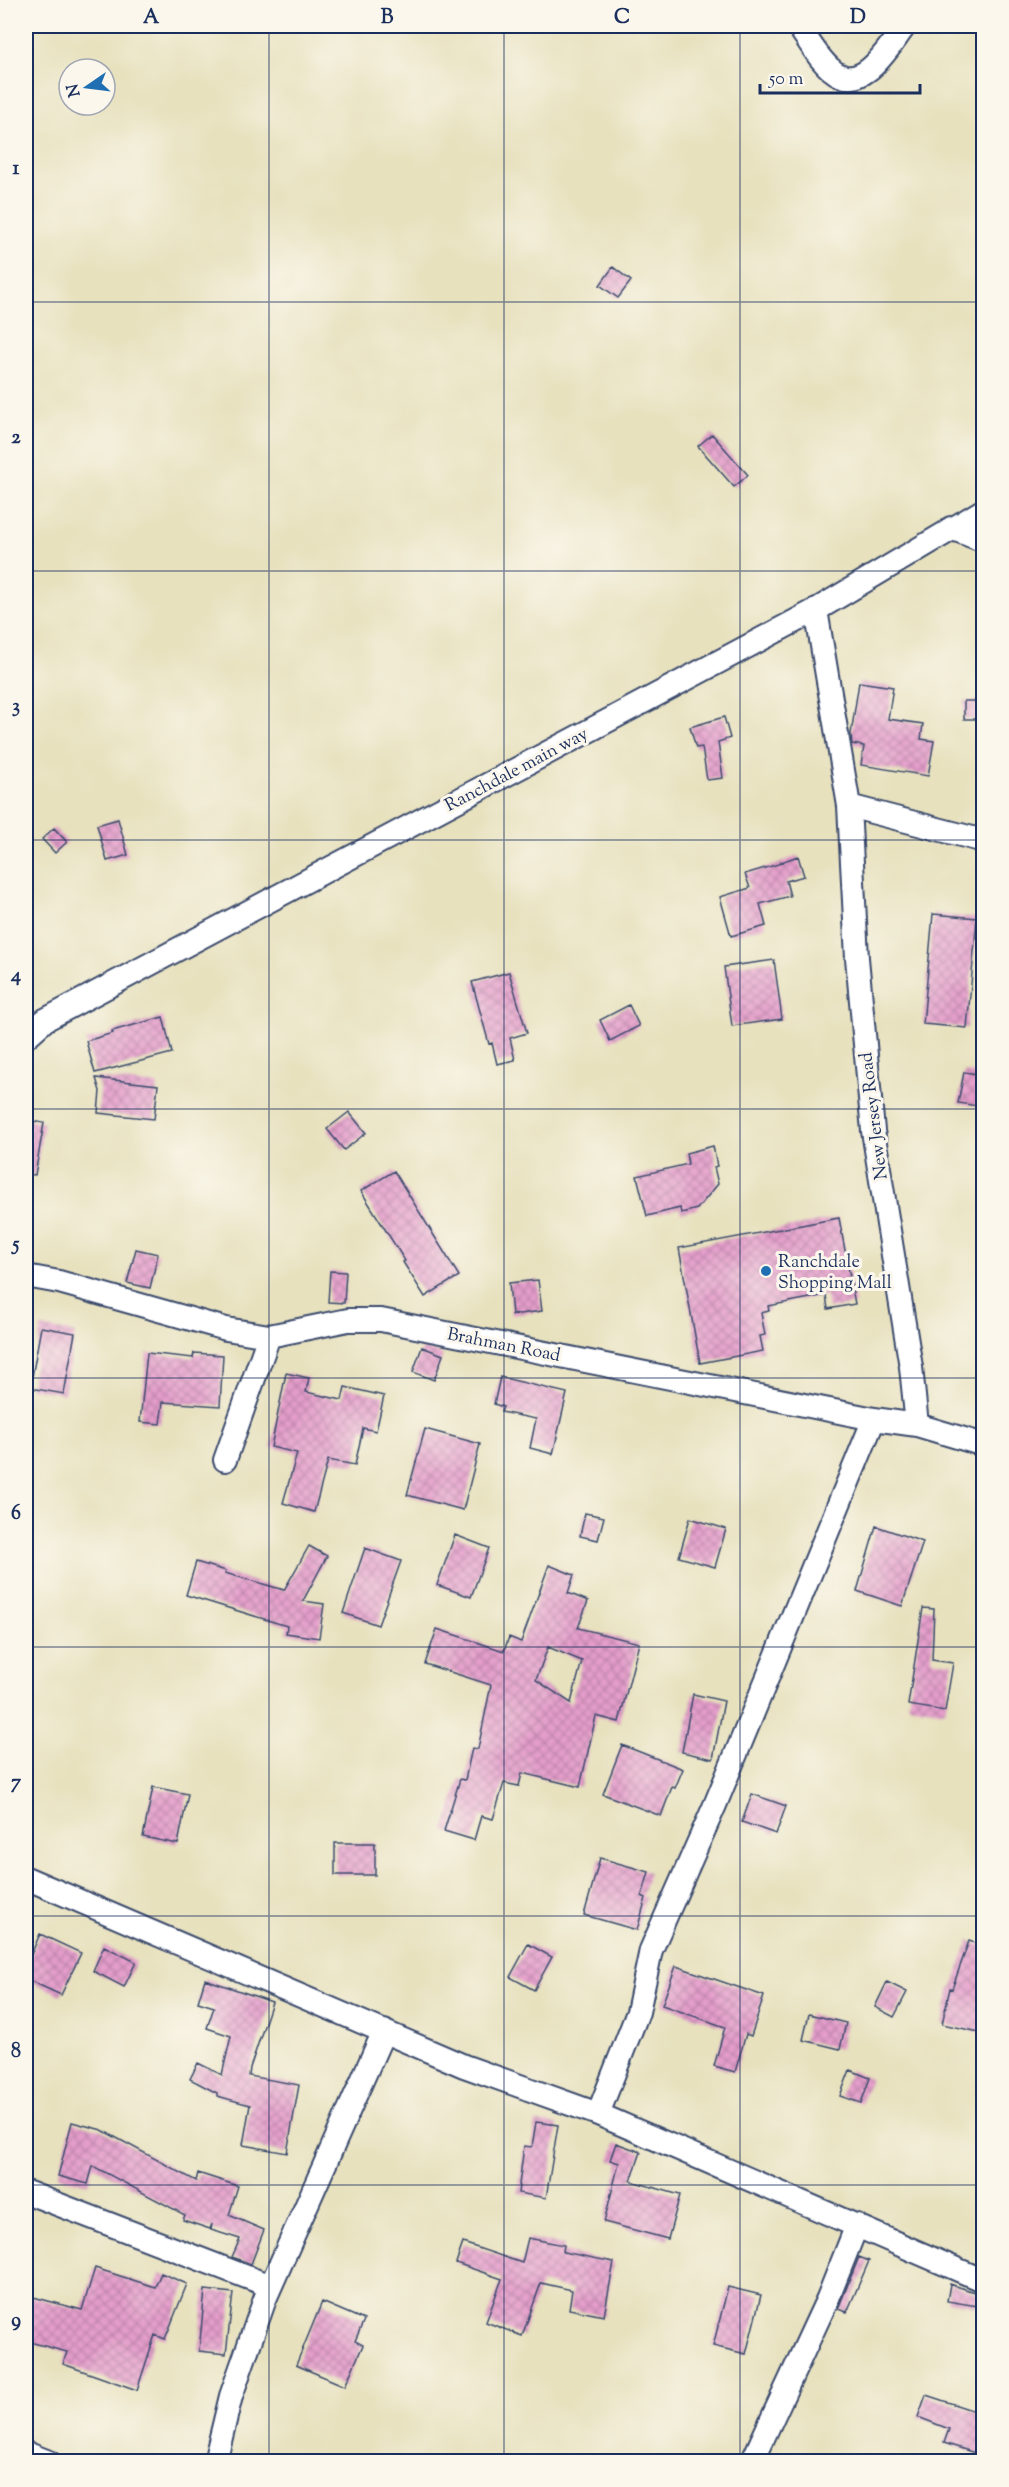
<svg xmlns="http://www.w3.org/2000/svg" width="1009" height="2487" font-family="'Sorts Mill Goudy',serif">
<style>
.building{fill:url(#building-cross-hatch);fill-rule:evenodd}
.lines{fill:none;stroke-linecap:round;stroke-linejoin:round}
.minor-casing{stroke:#3a4a6c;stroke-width:26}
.minor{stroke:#fff;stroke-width:22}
.grid{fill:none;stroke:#1b2f5e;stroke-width:1.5;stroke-opacity:0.55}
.poi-dot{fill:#1f6fb2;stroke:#fbf7ec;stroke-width:2}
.labels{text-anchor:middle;stroke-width:6;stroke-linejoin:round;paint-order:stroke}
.street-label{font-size:18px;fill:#1b2f5e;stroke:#fbf7ec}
.poi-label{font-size:18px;fill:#1b2f5e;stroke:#fbf7ec;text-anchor:start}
.neatline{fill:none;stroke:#1b2f5e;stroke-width:2}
.grid-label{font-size:20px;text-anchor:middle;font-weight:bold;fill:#1b2f5e}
</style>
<defs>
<pattern id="building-cross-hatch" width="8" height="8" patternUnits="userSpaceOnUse" patternTransform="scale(1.5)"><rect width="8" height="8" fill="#e59ecb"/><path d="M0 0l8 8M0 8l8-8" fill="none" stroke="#b981a8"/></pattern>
</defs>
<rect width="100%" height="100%" fill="#fbf7ec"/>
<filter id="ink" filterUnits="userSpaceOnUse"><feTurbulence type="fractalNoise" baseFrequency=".0167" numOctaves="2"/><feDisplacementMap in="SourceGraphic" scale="12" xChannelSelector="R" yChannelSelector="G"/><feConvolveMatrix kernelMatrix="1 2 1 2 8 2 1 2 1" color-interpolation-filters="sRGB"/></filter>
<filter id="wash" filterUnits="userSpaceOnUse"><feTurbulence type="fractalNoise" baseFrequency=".008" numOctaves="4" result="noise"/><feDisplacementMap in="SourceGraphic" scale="24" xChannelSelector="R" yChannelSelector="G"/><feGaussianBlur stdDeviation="1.35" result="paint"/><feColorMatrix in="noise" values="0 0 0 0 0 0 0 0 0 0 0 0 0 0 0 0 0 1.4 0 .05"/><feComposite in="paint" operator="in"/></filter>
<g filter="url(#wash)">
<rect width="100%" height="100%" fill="#e7e1be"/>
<g id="blocks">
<path class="building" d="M613,267L631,281L618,298L600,285Z
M712,434L748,475L734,487L698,446Z
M859,682L893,687L888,719L923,724L921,739L934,741L928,776L861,765L864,746L852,744L851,734Z
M964,701H984V719H964Z
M724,717L730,738L718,742L723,778L707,780L702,747L696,748L690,727Z
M118,819L128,855L107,861L97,825Z
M54,828L67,842L55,853L42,839Z
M798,856L804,876L786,881L790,896L760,904L766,926L731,936L720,897L750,888L745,874L782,863L781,862Z
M933,914L977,918L967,1028L923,1024Z
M774,960L782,1019L732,1026L724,967Z
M509,972L527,1033L510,1038L515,1060L497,1064L492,1043L489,1044L472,982Z
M629,1005L639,1026L610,1041L600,1020Z
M163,1017L172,1053L95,1073L86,1041L113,1033L112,1031Z
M964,1072L984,1075V1107L958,1103Z
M96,1078L158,1085L154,1119L98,1113L100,1091Z
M349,1112L366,1133L344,1150L327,1129Z
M26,1120L44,1123L35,1175L26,1174Z
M713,1146L717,1166L714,1167L718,1184L697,1209L681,1213L680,1208L647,1216L637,1176L688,1164L686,1153Z
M394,1171L459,1276L425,1297L403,1262L405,1261L361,1191Z
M839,1218L855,1304L828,1309L826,1295L768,1306L769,1311L761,1313L765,1335L760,1336L763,1351L700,1363L679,1248Z
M136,1249L158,1254L150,1288L127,1283Z
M330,1271L346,1272L344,1303L328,1302Z
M538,1280L542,1311L512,1315L509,1283Z
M41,1327L75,1333L64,1394L30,1388Z
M422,1347L443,1355L434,1380L413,1372Z
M147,1353L193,1358L194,1353L223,1355L220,1406L163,1402L160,1424L140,1422Z
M286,1373L309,1378L306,1392L342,1400L345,1387L384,1396L376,1431L363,1428L355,1465L328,1460L314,1512L283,1503L297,1453L271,1447Z
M500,1377L567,1393L553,1454L530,1448L536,1419L501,1412L503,1407L494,1404Z
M425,1429L480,1444L463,1510L407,1495Z
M585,1513L604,1517L598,1540L580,1536Z
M690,1518L726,1529L715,1567L679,1557Z
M876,1526L923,1542L902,1606L857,1591Z
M455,1535L489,1548L471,1597L437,1585Z
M309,1546L327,1556L303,1601L324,1604L319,1638L286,1633L287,1626L186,1595L196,1562L226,1571L225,1573L284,1590Z
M365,1548L401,1561L378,1625L343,1613Z
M549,1565L574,1575L568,1593L588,1601L578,1628L639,1643L619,1722L596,1716L580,1787L522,1773L519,1786L504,1783L493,1819L481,1816L474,1840L444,1831L460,1779L465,1780L472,1748L478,1749L491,1685L425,1664L437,1629L504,1651L509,1637L521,1642ZM548,1647L582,1661L571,1703L536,1680Z
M923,1608L934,1609L932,1660L953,1663L945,1711L908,1705Z
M693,1694L724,1701L713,1759L682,1752Z
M622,1745L683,1769L675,1788L672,1787L661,1816L603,1794Z
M153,1787L188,1794L178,1844L143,1837Z
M752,1794L786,1806L776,1834L742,1822Z
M335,1843H375V1875H335Z
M600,1858L649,1872L642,1896L646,1898L637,1930L584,1915Z
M40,1934L81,1953L61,1995L26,1979V1966Z
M969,1941L984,1946V2033L942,2024L950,1988L952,1989Z
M528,1944L552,1957L534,1990L510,1977Z
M104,1946L136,1962L124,1987L93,1971Z
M676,1966L764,1996L751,2036L746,2034L735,2072L714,2066L725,2027L662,2005Z
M205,1979L272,2002L250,2068L249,2076L299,2085L287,2153L243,2145L250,2105L217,2096V2093L190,2079L198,2063L222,2075L231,2036L207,2028L214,2007L198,2002Z
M887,1982L907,1992L894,2017L875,2007Z
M809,2014L846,2023L840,2049L803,2040Z
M850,2070L870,2078L861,2103L840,2096Z
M72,2122L102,2130L196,2181L198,2173L238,2186L229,2215L264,2230L251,2264L232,2257L240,2239L211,2230L212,2224L210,2229L183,2220L185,2215L93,2166L88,2184L58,2176Z
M536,2122L558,2125L546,2198L518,2193L524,2146L532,2147Z
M616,2143L641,2152L631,2181L680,2195L668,2239L604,2222L619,2163L610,2160Z
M528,2238L564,2245L563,2252L614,2262L604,2316L569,2309L572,2290L541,2283L522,2336L486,2322L502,2279L456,2263L463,2243L522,2263Z
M859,2257L869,2261L847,2312L838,2309Z
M95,2268L155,2287L161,2273L187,2284L165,2339L155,2335L137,2390L63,2364L67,2352L26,2341V2295L82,2310Z
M950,2284L980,2294L977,2306L947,2301Z
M728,2287L761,2295L746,2354L713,2346Z
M205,2290L233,2293L226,2354L199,2351Z
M322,2302L364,2320L355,2341L363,2345L345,2386L296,2365Z
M926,2395L984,2414V2456L944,2443L949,2429L918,2417Z"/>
</g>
</g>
<g filter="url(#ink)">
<use href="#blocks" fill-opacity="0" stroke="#3a4a6c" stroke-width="1.5"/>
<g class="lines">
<g class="minor-casing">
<path id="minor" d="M798,26C808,39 818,59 832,70C862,96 889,46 905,26
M951,528L984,541
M816,610L849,806L857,958L873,1131L911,1367L917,1425
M849,806L984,841
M27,1036L45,1020L816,610L984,510
M26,1276L59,1282L226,1329L269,1336L348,1320H381L874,1419L917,1425L984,1445
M225,1460L269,1336
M26,1878L464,2066L598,2114L984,2281
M598,2114L638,2012L651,1950L715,1805L874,1419
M26,2192L270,2286
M26,2453L49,2462
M215,2462L231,2396L265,2299L384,2031
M752,2462L828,2298L857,2225"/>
</g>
<use href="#minor" class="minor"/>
</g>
</g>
<path class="grid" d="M269,26V2462M504,26V2462M740,26V2462M26,302H984M26,571H984M26,840H984M26,1109H984M26,1378H984M26,1647H984M26,1916H984M26,2185H984"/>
<circle class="poi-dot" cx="766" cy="1271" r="6"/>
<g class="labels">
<g class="street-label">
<text transform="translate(516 769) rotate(-28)" y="6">Ranchdale main way</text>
<text transform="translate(873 1116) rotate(-97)" y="6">New Jersey Road</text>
<text transform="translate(504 1344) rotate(11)" y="6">Brahman Road</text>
</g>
<g class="poi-label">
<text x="778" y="1267">Ranchdale<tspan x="778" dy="21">Shopping Mall</tspan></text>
</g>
</g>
<rect width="1009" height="2487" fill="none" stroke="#fbf7ec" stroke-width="66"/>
<g transform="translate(87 87) rotate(256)"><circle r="28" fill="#fbf7ec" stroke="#a1a7b3" stroke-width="1.5"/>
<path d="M0-4.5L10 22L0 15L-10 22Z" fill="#1f6fb2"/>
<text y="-9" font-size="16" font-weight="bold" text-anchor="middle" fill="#1b2f5e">N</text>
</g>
<path d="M760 84v9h160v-9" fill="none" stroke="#1b2f5e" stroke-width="3"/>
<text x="769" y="84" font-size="18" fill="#1b2f5e" stroke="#fbf7ec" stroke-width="4.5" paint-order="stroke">50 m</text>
<rect x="33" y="33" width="943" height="2421" class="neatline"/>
<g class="grid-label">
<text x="151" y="23">A</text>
<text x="387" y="23">B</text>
<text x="622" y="23">C</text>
<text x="858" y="23">D</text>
<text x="16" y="174">1</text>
<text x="16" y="443">2</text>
<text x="16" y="712">3</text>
<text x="16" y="981">4</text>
<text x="16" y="1250">5</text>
<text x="16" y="1519">6</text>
<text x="16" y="1788">7</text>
<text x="16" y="2057">8</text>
<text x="16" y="2326">9</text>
</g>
</svg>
